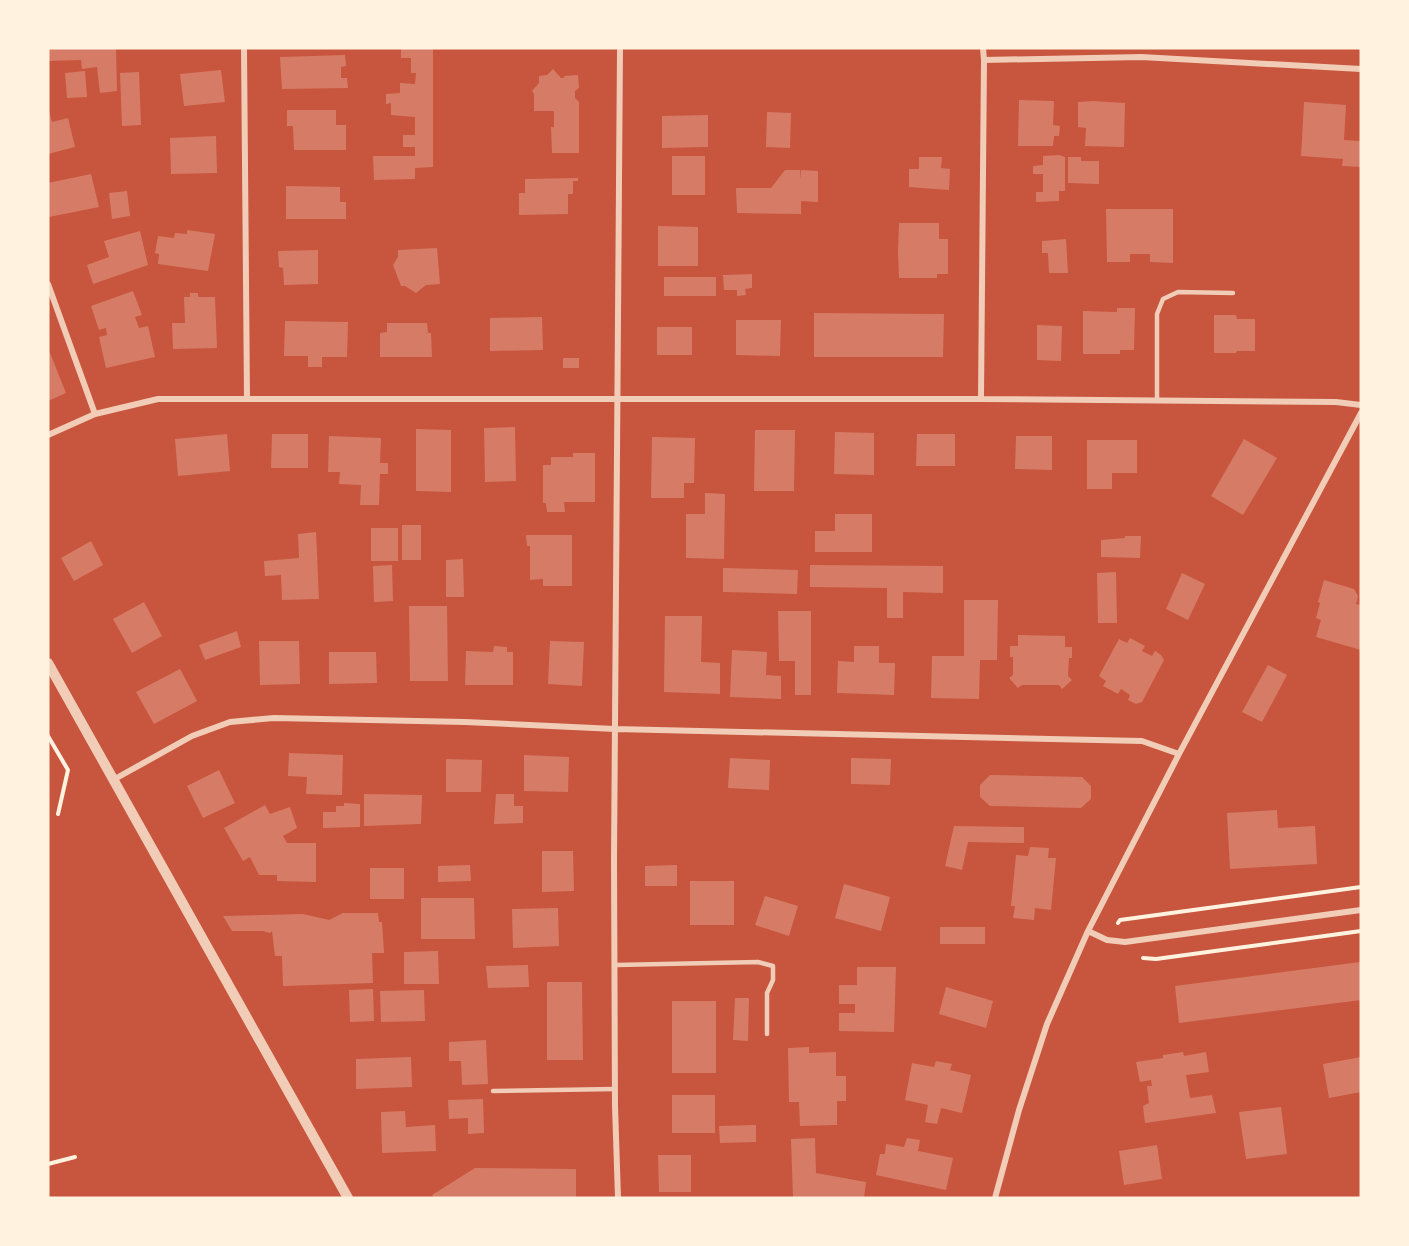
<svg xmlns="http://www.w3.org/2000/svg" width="1409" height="1246" font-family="'Open Sans',sans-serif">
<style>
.building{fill:#d67c66}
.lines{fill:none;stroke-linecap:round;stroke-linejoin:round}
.path{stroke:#fff3e0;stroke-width:4}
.service{stroke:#f1ccb7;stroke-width:4.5}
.minor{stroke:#f1ccb7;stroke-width:6}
.tertiary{stroke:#f1ccb7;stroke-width:10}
</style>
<rect width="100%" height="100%" fill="#c8553d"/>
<path class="building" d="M48,48H116L117,91L100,93L97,67L82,69L81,60L48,61Z
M401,48H433V167L415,168V179L374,180L373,156H415V147H403V135H415V117L391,115V103L386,104V94L400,93V83L415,84L416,73H411V58H401Z
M345,55L346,66L341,67V78H347L348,88L282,89L280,57Z
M553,69L561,78H564V76L578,75L579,88L575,91V98L579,102V153H552L551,127H554V111H534V94L532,91L539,83V76L547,75Z
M221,70L225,102L184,106L180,74Z
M85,71L87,97L67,98L65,73Z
M139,72L141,125L122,126L120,73Z
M1019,100L1054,101L1053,125L1060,126L1059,136H1054L1053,146H1018Z
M1093,101L1125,103L1124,147L1085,146L1086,128L1078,127V102Z
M1304,102L1346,105L1344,140L1361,141V167L1342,166L1343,159L1301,156Z
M48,107L52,122L68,118L75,147L48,154Z
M287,110H336V125H346V150H294L293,126H287Z
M767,112L791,113L790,148L766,147Z
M708,115V147L662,148V116Z
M216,136L217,173L171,174L170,138Z
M1059,155L1065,157V191H1059V201L1036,202V192H1043V174H1033V166L1043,165V156Z
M672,156H705V195H672Z
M919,157H942L941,168L950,169L949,190L909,187V169H919Z
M1068,157H1081V161H1099V184L1068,183Z
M785,170H800V180L801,170L818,171V202L801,201V214L737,213L736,188H771Z
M91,174L99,207L49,217L48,183Z
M578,178V181H573V194H568V214L519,215V193H525V179Z
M286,186L340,187V202H346V219H286Z
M127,191L130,216L112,219L109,193Z
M1106,209H1173V263L1150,262V254H1130V262H1107Z
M899,223H939V239H948V274H937V278H899L898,251Z
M658,226L698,227V266H658Z
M187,230L215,234L208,271L158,264L159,254L155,253L158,236L174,238L175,233L187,234Z
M140,231L148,265L93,284L87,265L109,257L104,241Z
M1066,239L1068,273H1049L1048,253H1042V241Z
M437,248L440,284L426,285L416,293L405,286H401L393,265L398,257V250Z
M318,250V284L284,285L283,268L279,267L278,251Z
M752,274V288L745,289L746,295L737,296V290H724L723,275Z
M664,277H716V296H664Z
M133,291L142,315L135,317L139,328L148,326L155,357L106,368L99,337L107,335L106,328L99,330L91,306Z
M190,293H198V297H215L217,348L173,349L172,323H185L184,297H190Z
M1117,308H1135L1134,350H1120V354H1083V311L1117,312Z
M814,313L944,314L943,357H814Z
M1214,315H1236L1237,319H1255V351H1237L1236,353H1214Z
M542,317L543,350L490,351V318Z
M736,320H781L780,356L736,355Z
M285,321L348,322L347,357H322V367H308V356H284Z
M387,323H427L428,333H431L432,357H380V333L387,332Z
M1037,325L1062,326L1061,361L1037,360Z
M657,327H692V355H657Z
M48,348L66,393L48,401Z
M563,358H579V368H563Z
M515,427L516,481L485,482L484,428Z
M416,429L451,430V492L416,491Z
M755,430H795L794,491H754Z
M835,432L874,433V475L834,474Z
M227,434L230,471L178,476L175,439Z
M272,434H308V468H271Z
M917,434H955V466H916Z
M329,436L381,438L380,463H388V474H380L379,505H360L361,485L339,484L340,472H328Z
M1016,436H1052V470L1015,469Z
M652,437L695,438L694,483H684V498H651Z
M1244,439L1277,458L1243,515L1211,496Z
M1087,440H1137V473H1112V489H1087Z
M573,453H595V502H564L565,512H547L546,503H543V465H551V457H573Z
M705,493L725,494L724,559L686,558V514H705Z
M835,514H872V552H815V531H835Z
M402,525H421V560H402Z
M371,528H398V561H371Z
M316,532L319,599L282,600L281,575L265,576L264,561L299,558L298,534Z
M526,535H572V586H543V579L530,580V546H527Z
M1125,536H1141L1140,558L1101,557V540L1125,538Z
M91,541L103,565L74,581L61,558Z
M463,559L464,597H446V560Z
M392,565L393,601L374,602L373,566Z
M810,565L943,566V593L903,592V618H887V588L810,587Z
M723,568L798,570L797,594L723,592Z
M1116,572L1117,623H1098L1097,573Z
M1182,573L1205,584L1188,620L1166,609Z
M1324,580L1354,589L1358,596L1356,604L1361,605V650L1316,637L1321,620L1316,618L1320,603L1318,602Z
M964,600H998L997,660H980L979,699L931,698L932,656H964Z
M144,602L162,636L132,653L113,619Z
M409,606H447L448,681H410Z
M778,611H811V695H795V661H779Z
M665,616H702L701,662L720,663V694L664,692Z
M237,631L241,647L205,660L199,645Z
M1018,635L1065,636V647H1072V658H1069L1068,676L1072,680L1062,689L1059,685H1022L1018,688L1009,678L1013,675V657H1010V646H1018Z
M1130,638L1145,646L1142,651L1152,656L1155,651L1161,655L1164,660L1142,702L1136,704L1128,700L1130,695L1121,689L1118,694L1103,686L1106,681L1099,676L1119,639L1127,643Z
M259,641H299L300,684L260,685Z
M550,641L584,642L582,686L548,684Z
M494,646L507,647V652H513V685H465L466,651L493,652Z
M854,646H879V663H895L894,695L837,693L838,661L854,662Z
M732,650L767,652L766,675L781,676V699L730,697Z
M329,652H376L377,683L329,684Z
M1268,665L1287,675L1262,722L1242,712Z
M180,669L197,701L154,724L136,692Z
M289,753L343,755L342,795L306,794L307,777L288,776Z
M524,755L569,757L568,792L524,791Z
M730,758L770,760L769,790L728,788Z
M851,758L891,759L890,785L851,784Z
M446,759L482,760L481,792H446Z
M219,770L235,803L203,818L187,786Z
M990,775L1082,777L1091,786V799L1081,808L990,806L980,797V785Z
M364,794L422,795L421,824L364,826Z
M496,794H514V806H523V823L494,824Z
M344,803L360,804V827L323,828V812H336V806H344Z
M265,805L270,814L290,807L297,828L283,836L287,843H316V882L277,881V875H259L250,857L243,861L224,828Z
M1277,810L1278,828L1315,826L1317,864L1230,869L1227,813Z
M954,826L1024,827V843L968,842L962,870L945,866Z
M1030,847L1049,848L1048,858H1056L1051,910L1035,908L1034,920L1013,918L1015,906H1011L1016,855L1028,856Z
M542,851H573L574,891L542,892Z
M470,865L471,881L438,882V866Z
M677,865V886H645V866Z
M370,868H404V899H370Z
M690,881H734V925H690Z
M844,884L890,897L881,931L835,918Z
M765,896L798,906L789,936L755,925Z
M421,898H474L475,939H421Z
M558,908L559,946L513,948L512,909Z
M343,913H378L379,922H382L384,953H372L373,983L283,986L282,956H275L272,931L270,933L263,931H232L223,916L303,914L329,920Z
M940,927H985V944H940Z
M438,951L439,984H404V952Z
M1360,962L1361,1000L1179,1023L1175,986Z
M528,965L529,987L488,988L486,966Z
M857,967H896L894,1032L839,1031V1013H855V1004H839V985H857Z
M547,982H582L583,1060H547Z
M946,987L993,1001L986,1028L939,1014Z
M373,989L374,1021L350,1022L349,990Z
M424,990L425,1021L381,1022L380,991Z
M735,998H749L748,1041L733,1040Z
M672,1001H716V1073H672Z
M486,1040L488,1084L462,1085L461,1061H449V1042Z
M809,1047V1053L836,1052V1076H846V1101H837V1125L800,1126L799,1102H789L788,1048Z
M1183,1052L1184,1056L1206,1052L1209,1072L1186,1075L1190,1098L1212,1095L1216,1113L1145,1123L1143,1106L1149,1103L1147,1086H1152L1151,1080L1140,1082L1136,1062L1163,1058V1055Z
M411,1057L412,1087L356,1089V1059Z
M1361,1057V1092L1329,1098L1323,1064Z
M936,1061L952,1064L950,1070L971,1075L962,1113L941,1108L937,1124L925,1122L928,1105L905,1100L912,1063L934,1067Z
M672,1095H715V1133H672Z
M483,1099L484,1133L468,1134V1118L449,1119L448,1100Z
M1281,1107L1287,1154L1246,1159L1239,1112Z
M405,1111L406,1127L435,1125L436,1151L382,1153L381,1112Z
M756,1125V1142L720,1143L719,1126Z
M815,1138L816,1173L866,1182L864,1198L793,1197L791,1139Z
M907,1138L920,1140L918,1151L953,1158L946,1190L876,1175L880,1154H885L886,1144L904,1147Z
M1157,1145L1162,1179L1124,1185L1119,1151Z
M658,1155H691V1192H659Z
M475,1168L576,1169V1198H434L432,1195Z"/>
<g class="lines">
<path class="path" d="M48,736L68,770L58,814
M1118,923L1120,920L1361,887
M1143,958L1156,959L1361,931
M48,1164L75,1157"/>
<path class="service" d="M1157,399V314L1163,299L1178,292L1233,293
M616,965L758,962L773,966V980L767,993V1034
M493,1091L615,1089"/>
<path class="minor" d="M244,48L247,398
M984,60L1141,57L1361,69
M48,284L95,414
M981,399L984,60L983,48
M48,435L95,414L158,399H981L1336,402L1361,405
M113,780L192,736L230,722L274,718L465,722L615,729L1142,741L1179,754
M1088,931L1107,940L1125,942L1361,910
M618,1198L615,1106L614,859L620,48
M995,1198L1019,1110L1047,1024L1088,931L1179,754L1361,413"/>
<path class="tertiary" d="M48,663L348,1198"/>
</g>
<rect width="1409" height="1246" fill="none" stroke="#fff3e0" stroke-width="99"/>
</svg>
